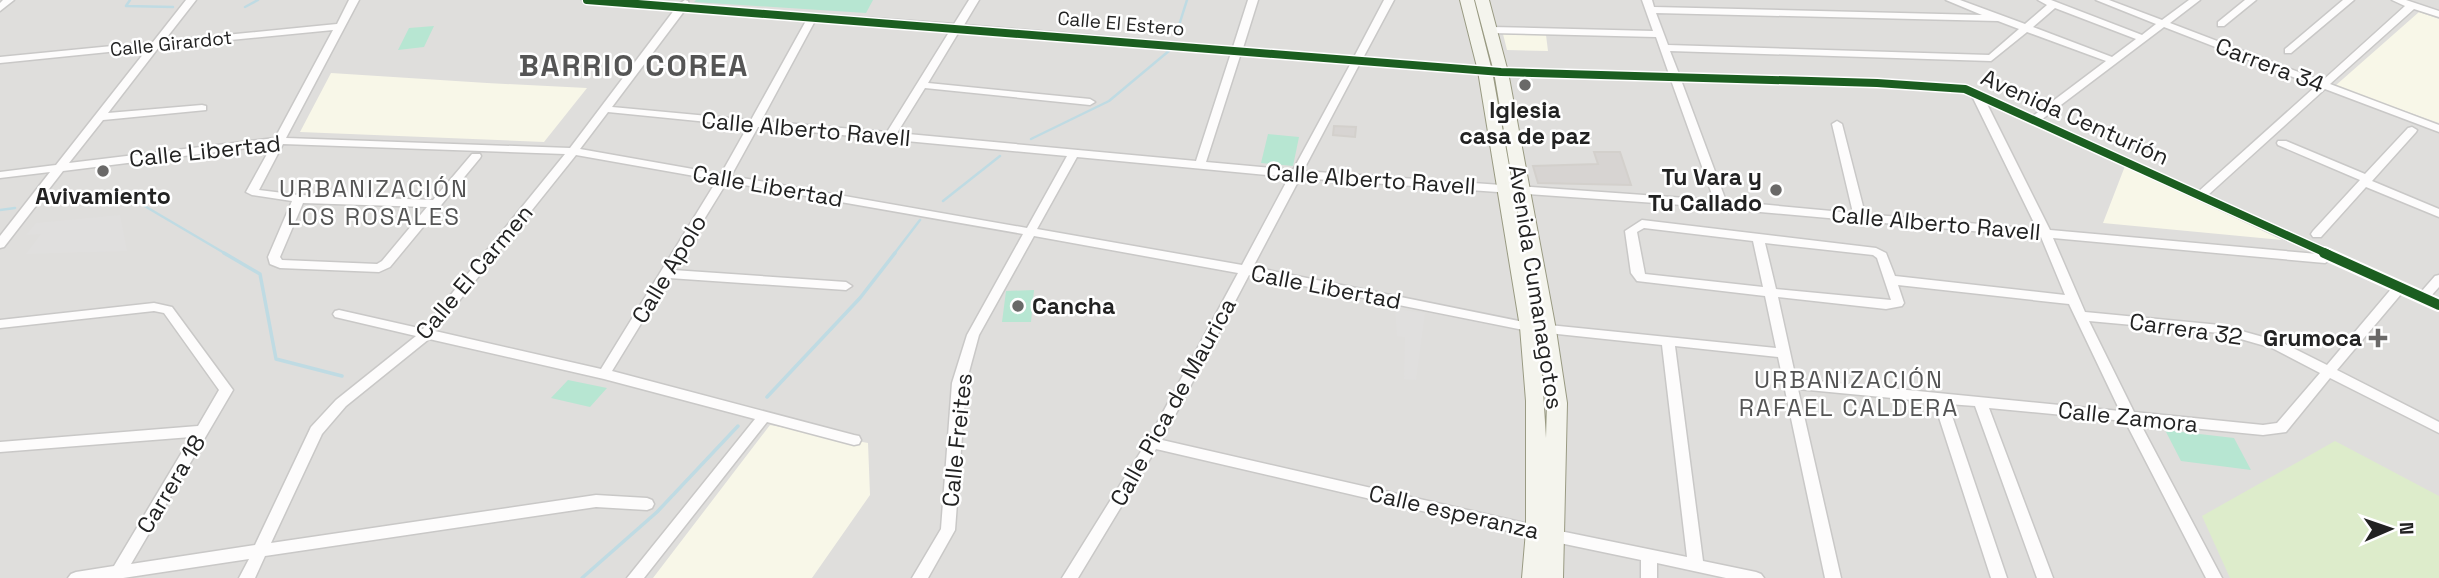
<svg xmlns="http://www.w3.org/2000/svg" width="2439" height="578" font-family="'Space Grotesk',sans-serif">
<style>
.residential{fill:#dfdedc}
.education{fill:#f8f7e8}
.grass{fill:#ddeccb}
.pitch{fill:#b7e6d2}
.parking{fill:#e0dfde}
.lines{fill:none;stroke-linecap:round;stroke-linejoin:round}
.stream-far1{stroke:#bfdbe3;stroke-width:2.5}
.stream{stroke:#bfdbe3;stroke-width:3.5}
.building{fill:#d7d4d2;stroke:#d3d0cc;stroke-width:2}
.street-casing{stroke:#c9c8c7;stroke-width:3}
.secondary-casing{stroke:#999a82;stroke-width:2}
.street{fill:#fdfcfc;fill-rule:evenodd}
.secondary{fill:#f4f4ed;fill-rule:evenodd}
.cycleway-far1-casing{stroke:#fff;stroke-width:11}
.cycleway-casing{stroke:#fff;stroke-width:14}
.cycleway-far1{stroke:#1b5e20;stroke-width:8}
.cycleway{stroke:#1b5e20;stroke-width:10}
.poi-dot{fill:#6a6968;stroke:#fff;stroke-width:2.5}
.labels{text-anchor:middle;stroke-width:5;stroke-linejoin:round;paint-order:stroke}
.far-street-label{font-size:19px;fill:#222;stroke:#fff}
.street-label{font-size:23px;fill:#222;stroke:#fff}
.poi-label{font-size:23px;font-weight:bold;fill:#222;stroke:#fff}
.neighbourhood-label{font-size:24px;letter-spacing:2px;fill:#555;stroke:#fff}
.district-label{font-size:30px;font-weight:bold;letter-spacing:2px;fill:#555;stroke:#fff}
</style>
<rect width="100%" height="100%" fill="#f0eeeb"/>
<path class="residential" d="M0,0H2439V578H0Z"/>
<path class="education" d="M2419,12L2439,19V123L2335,86Z
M1503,34L1546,35L1548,51L1507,50Z
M331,73L487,83L587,88L544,142L300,132Z
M2125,166L2282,240L2103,223Z
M770,425L868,443L870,495L812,578H653Z"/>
<path class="grass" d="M2335,441L2439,496V578H2230L2202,516Z"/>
<path class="pitch" d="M696,0H873L866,13L694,2Z
M434,26L424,47L398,50L409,28Z
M1268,134L1299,137L1293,166L1261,163Z
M1034,290L1031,322H1002L1006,291Z
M568,380L607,388L590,407L551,398Z
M2165,430L2234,438L2251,470L2181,461Z"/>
<path class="parking" d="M120,215L127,251L26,254L41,234L26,235L36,223Z
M1395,309L1425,313L1416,380L1404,379L1405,337L1397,336Z"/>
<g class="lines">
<path class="stream-far1" d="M130,0L126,6L173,7
M245,7L258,0
M1176,35L1187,0
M1031,139L1109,101L1170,50
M65,192L131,198L226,254
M943,201L1000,156
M0,210L15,208
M894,254L920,220"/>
<path class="stream" d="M224,253L260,274L276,359L342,376
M767,397L860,298L895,253
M582,578L657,512L738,426"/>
</g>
<path class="building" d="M1334,126L1356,127L1355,137L1333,135Z
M1594,152H1620L1631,185L1538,183L1533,166L1598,164Z"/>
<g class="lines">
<g class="street-casing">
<path id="street" d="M3,0H14L0,11V3Z
M186,0H196L164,41L337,24L349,0H359L286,138L570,148L675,9L587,3L582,0H625L679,4L685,0L688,1L689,5L954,24L969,0H979L964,25L1233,47L1248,0H1258L1243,48L1354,57L1384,0H1394L1363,58L1501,69L1669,74L1656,37L1491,33L1486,30L1491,27L1653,31L1642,0H1652L1654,7L1982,15L1946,0H1960L2025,24L2047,5L2038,0H2051L2142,35L2156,24L2096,0H2109L2162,20L2189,0H2200L2170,23L2322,81L2405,6L2392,0H2406L2439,11V17L2414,9L2330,84L2439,125V132L2325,89L2208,195L2421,292L2435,276L2439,275V287L2431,296L2439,300V309L2402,293L2337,370L2439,422V433L2330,378L2286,432L2263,435L2140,423L2222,578H2206L2125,421L1989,408L2053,578H2037L1975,406L1948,404L2007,578H1991L1934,402L1798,389L1841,578H1825L1778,357L1675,346L1703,561L1756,572L1761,574L1764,578H1726L1657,563V578H1641V560L1555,542L1156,449L1078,578H1062L1148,440L1238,273L1034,236L979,335L966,383L955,530L928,578H912L941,529L952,383L967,335L1023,234L727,182L673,270L846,282L852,286L846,290L669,278L612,371L854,435L859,436L861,440L859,444L854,445L767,422L644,578H627L755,419L604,379L429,339L346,406L322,434L271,543L596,495L647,498L652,500L654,504L652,508L647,510L596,507L265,556L255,578H239L249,559L123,578H68L71,574L76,572L114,566L191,437L0,452V442L198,426L219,390L164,313L154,311L0,328V320L154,303L172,307L233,390L131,564L255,545L311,427L336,400L416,336L335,317L333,314L335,311L339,310L423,329L565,154L283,144L259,190L299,195L433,200L472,154H480L481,156L480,158L390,267L379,272L280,268L270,264L268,257L292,201L252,195L246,192L272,145L63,171L4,247L0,248V236L50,172L0,178V172L56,165L148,48L0,63V57L153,42ZM2055,8L2136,39L2112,57L2033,27ZM685,10L807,19L751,120L612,107ZM1656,13L1998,21L2019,29L1989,55L1668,45ZM816,19L951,29L887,132L761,121ZM2164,27L2316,86L2199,191L2041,120ZM333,30L275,138L69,163L103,120L206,110V106L202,105L108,113L159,47ZM960,30L1231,53L1196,161L897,133L925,88L1090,105L1095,102L1090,99L928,83ZM2027,32L2106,61L2033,116L1965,86L1877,80L1679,74L1670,51L1991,61ZM1241,53L1351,63L1293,170L1206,162ZM1360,63L1501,75L1671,80L1714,200L1303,171ZM1681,80L1877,86L1963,92L1972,96L2037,229L1865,214L1842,124L1837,121L1832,124L1853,213L1726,201ZM1986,102L2318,254L2050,230ZM608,112L748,126L721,174L580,149ZM758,127L1067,156L1027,228L731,176ZM576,155L717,180L601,369L435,331ZM1077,157L1289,177L1242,265L1037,229ZM1300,178L1670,204L2041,237L2065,295L1895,276L1886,253L1876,248L1642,220L1625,231L1631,273L1637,281L1765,296L1776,348L1529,323L1253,267ZM303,203L427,207L382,261L377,264L282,260L280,257ZM1644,228L1753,241L1763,287L1645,274L1637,232ZM2053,238L2325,263L2330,260L2392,288L2327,365L2281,342L2220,325L2085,312ZM1765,243L1873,255L1877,258L1891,300L1776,289ZM1249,275L1529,331L1662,345L1687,557L1555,530L1162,440ZM1898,285L2069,304L2120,411L1796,379L1778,297L1886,309L1902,306L1904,303ZM2089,321L2220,333L2272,348L2320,373L2277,423L2263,425L2134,412Z
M2245,0H2256L2224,26H2218V22Z
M2343,0H2354L2291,53H2285V49Z
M2412,127L2417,130L2416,132L2372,181L2439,209V217L2366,187L2321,237H2313L2311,234L2313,231L2360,180L2278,145L2277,143L2278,141H2286L2365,174L2408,128Z"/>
</g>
<g class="secondary-casing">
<path id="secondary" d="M1460,0H1474L1492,71L1525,255L1494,72L1475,0H1489L1508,72L1556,330L1567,403L1563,578H1522L1526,531V401L1520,327L1478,71ZM1540,344L1547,403L1546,438Z"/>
</g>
<use href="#street" class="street"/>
<use href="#secondary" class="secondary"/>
<g class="cycleway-far1-casing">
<path id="cycleway-far1" d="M587,0L1501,72L1877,83L1965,89L2328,254"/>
</g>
<g class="cycleway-casing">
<path id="cycleway" d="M2324,253L2439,305"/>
</g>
<use href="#cycleway-far1" class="cycleway-far1"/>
<use href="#cycleway" class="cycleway"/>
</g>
<g class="poi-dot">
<circle cx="1525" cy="85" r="7"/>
<circle cx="103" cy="171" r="7"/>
<circle cx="1776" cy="190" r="7"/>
<circle cx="1018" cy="306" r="7"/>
<path d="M2374.5 327.5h7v7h7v7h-7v7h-7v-7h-7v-7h7z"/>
</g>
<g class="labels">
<g class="far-street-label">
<text transform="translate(1121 23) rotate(5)" y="7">Calle El Estero</text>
<text transform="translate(171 43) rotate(-6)" y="7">Calle Girardot</text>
</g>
<g class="street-label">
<text transform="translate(2270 65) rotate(21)" y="8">Carrera 34</text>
<text transform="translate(2075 117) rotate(24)" y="8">Avenida Centurión</text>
<text transform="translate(806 129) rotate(5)" y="8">Calle Alberto Ravell</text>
<text transform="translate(205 151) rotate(-6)" y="8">Calle Libertad</text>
<text transform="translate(1371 179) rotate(4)" y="8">Calle Alberto Ravell</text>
<text transform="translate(768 186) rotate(10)" y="8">Calle Libertad</text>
<text transform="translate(1936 223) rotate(5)" y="8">Calle Alberto Ravell</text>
<text transform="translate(669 269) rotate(-59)" y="8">Calle Apolo</text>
<text transform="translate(474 272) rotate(-50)" y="8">Calle El Carmen</text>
<text transform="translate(1326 287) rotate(11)" y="8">Calle Libertad</text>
<text transform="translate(1536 287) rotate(81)" y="8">Avenida Cumanagotos</text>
<text transform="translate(2186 329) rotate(8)" y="8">Carrera 32</text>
<text transform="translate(1173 402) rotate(-61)" y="8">Calle Pica de Maurica</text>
<text transform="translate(2128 417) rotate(6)" y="8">Calle Zamora</text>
<text transform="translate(957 440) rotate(-84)" y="8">Calle Freites</text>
<text transform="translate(171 484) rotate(-59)" y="8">Carrera 18</text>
<text transform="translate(1454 512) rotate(13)" y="8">Calle esperanza</text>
</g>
<g class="poi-label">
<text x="1525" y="118">Iglesia<tspan x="1525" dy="26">casa de paz</tspan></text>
<text x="1762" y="185" text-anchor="end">Tu Vara y<tspan x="1762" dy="26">Tu Callado</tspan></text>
<text x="103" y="204">Avivamiento</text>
<text x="1032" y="314" text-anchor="start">Cancha</text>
<text x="2362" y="346" text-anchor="end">Grumoca</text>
</g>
<g class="neighbourhood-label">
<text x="374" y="197">URBANIZACIÓN<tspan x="374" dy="28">LOS ROSALES</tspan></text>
<text x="1849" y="388">URBANIZACIÓN<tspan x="1849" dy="28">RAFAEL CALDERA</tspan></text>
</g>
<g class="district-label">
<text x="634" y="76">BARRIO COREA</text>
</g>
</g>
<g transform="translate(2390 529) rotate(88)" stroke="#ffffff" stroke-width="5" paint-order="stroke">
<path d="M0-5L12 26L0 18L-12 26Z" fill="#222222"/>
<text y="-10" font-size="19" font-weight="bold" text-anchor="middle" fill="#222222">N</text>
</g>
</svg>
